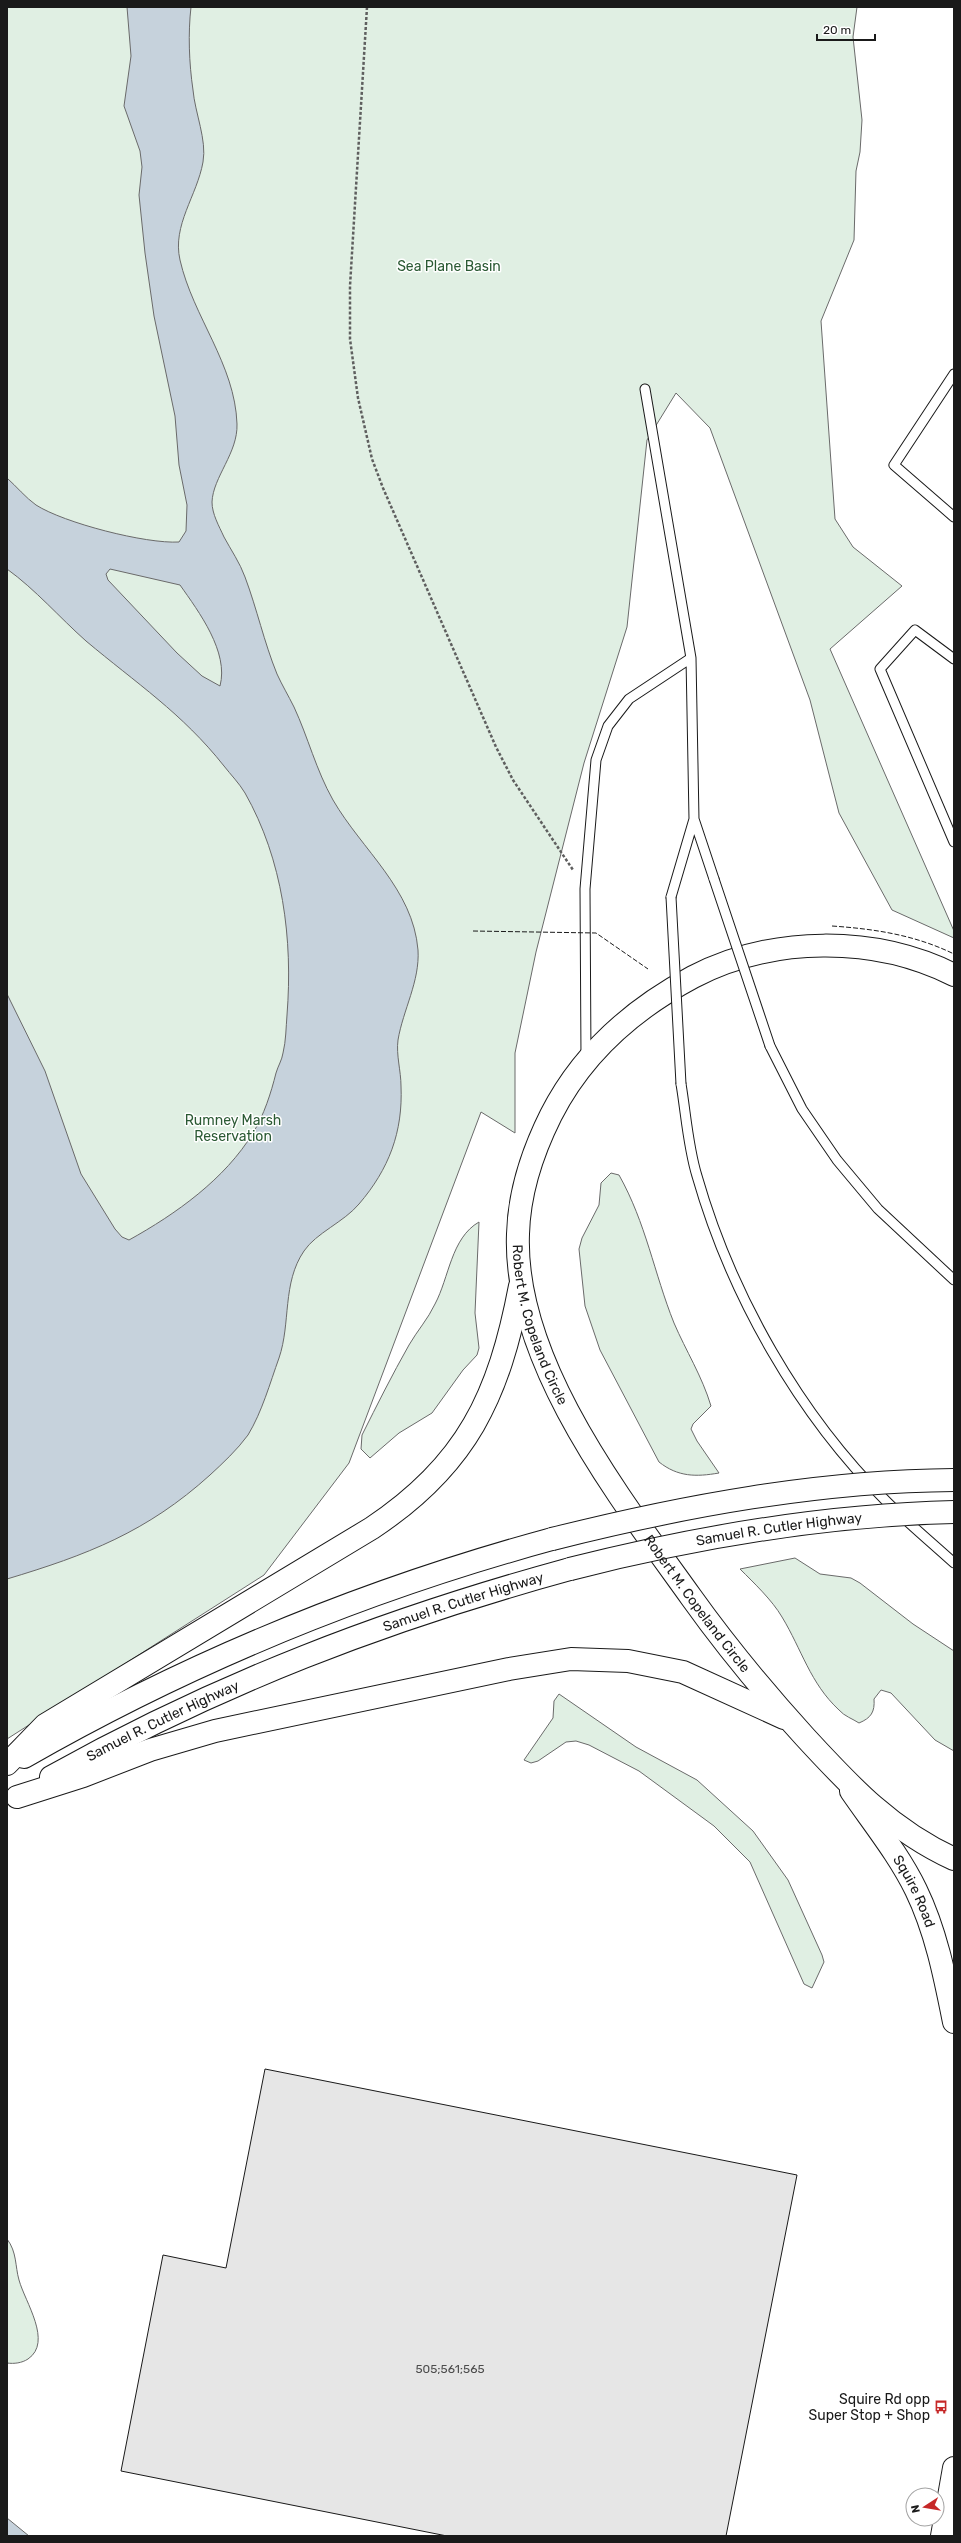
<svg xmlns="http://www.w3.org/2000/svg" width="961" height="2543" font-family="Rubik,sans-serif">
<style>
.green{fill:#e0efe3;stroke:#6a6a6a}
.water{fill:#c6d2dc;stroke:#6a6a6a;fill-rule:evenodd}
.building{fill:#e6e6e6;stroke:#1a1a1a}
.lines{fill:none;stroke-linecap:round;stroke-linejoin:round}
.lane-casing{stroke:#1a1a1a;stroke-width:11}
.primary-casing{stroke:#1a1a1a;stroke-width:24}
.highway-casing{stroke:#1a1a1a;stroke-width:24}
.path{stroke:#5f5f5f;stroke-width:2.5;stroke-dasharray:3 2;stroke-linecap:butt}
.lane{stroke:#fff;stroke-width:9}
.primary{stroke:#fff;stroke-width:22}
.highway{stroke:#fff;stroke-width:22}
.lane-bridge-casing{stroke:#1a1a1a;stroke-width:11;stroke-linecap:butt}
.highway-bridge-casing{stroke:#1a1a1a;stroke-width:24;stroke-linecap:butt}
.lane-bridge{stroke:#fff;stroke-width:9}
.highway-bridge{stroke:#fff;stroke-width:22}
.fence{stroke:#1a1a1a;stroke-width:1;stroke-dasharray:5 2;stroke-linecap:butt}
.labels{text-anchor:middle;stroke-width:3;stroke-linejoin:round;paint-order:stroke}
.number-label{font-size:12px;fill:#4d4d4d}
.park-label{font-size:14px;fill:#2b5a34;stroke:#fff}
.street-label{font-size:14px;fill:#1a1a1a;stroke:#fff}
.poi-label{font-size:14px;fill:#1a1a1a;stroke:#fff;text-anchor:end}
</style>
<rect width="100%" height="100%" fill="#fff"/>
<path class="green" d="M7,7H857L853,37L862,120L860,152L856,171L854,240L821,321L835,519L853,547L902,586L830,649L954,931V938L892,910L839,813L810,700L710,428L676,393L647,440L627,627L584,763L536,952L515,1053V1133L481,1112L349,1463L264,1575L7,1739Z
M611,1173L619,1175C646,1223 654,1273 674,1323C686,1351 702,1376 711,1406L693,1424L691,1429L697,1441L719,1473C696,1477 678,1477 659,1462L600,1350L585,1306L579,1249L582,1238L599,1205L601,1183Z
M479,1222L475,1313L479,1348L477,1355L463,1370L432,1413L399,1433L370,1458L361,1449L362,1435C377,1405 392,1375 409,1345C417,1331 428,1319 435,1304C449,1278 451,1238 479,1222Z
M795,1558L820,1574L851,1578L860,1583L913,1624L954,1651V1751L935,1740L891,1693L881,1690L874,1699C875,1712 871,1718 859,1723C853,1719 844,1716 839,1710C810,1683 802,1650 782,1617C772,1600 754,1583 740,1569Z
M559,1694L636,1747L697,1780L753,1831L788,1880L822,1955L824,1962L812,1988L804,1984L750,1862L714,1826L639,1771L589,1745L576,1741L566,1742L538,1761L531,1763L524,1760L553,1718L554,1701Z
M7,2239C17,2252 15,2266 19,2280C25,2302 53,2342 28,2359C22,2363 14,2364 7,2363Z"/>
<path class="water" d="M127,7H191C188,33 189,63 193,90C195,113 207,140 203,162C197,196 172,225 180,260C193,317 235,364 237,424C238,453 213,477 212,502C212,514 219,526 224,537C231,550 240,563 245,577C257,609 264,642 277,674C282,685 288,695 294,707C308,737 316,770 333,800C362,850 413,889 418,950C420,981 403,1010 398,1040C396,1055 401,1071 401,1086C403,1132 389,1169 359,1204C344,1222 316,1233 304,1251C282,1283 291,1323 279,1358C270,1383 262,1412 248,1435C237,1450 223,1463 210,1475C147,1532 87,1555 7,1579V994L45,1071L81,1174L115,1229L122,1237L129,1240C176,1214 225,1179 253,1133C264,1115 271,1093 276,1073C278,1066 282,1060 283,1053C286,1041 286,1027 287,1015C293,939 283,860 245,793C239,783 231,775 224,766C182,713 136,683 86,641C59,617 36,590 7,569V478C16,486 26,498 36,505C64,523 146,544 179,542L186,531L187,505L179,465L175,416L154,316L145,253L139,195L142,167L140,151L124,106L131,56ZM110,569L180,585C199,612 229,652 220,686L202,676L177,653L108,580L106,574Z
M7,2518L29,2536H7Z"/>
<path class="building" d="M265,2069L797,2175L726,2536H447L121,2471L163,2255L226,2268Z"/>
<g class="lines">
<g class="lane-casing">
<path id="lane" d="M954,374L894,465L954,517
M645,389L691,658L694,819L671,897
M954,659L915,630L880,669L954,842
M694,819L714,879
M770,1046L802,1109L837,1160L878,1209L954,1280
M586,1058L585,889L596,760L608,726L629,699L691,658
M681,1084C686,1114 688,1147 697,1176C731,1295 799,1415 887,1502C908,1523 932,1543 954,1563"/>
</g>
<g class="primary-casing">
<g id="primary">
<path id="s1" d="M851,1791C873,1823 899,1855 916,1890C936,1931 945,1977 954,2022"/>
<path d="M942,2536L954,2468"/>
</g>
</g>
<g class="highway-casing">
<g id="highway">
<path id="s2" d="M954,975C874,935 772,936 693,977C633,1009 582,1054 551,1115C533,1151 519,1194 518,1234C513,1362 621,1499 691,1597C726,1646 765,1693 805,1737C851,1787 891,1830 954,1859"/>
<path d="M24,1757C190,1662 368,1589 552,1539"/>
<path d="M7,1764L45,1725L372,1528C467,1465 499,1396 520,1286"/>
<path id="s3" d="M51,1777C220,1683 384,1620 570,1569"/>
<path d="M17,1797L83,1776L150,1750L215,1731L509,1669L571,1659L628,1661L683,1672L784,1718"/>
</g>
</g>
<path class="path" d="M367,7L350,286V339L358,398L372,459L383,488L496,747L513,780L573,870"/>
<use href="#lane" class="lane"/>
<use href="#primary" class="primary"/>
<use href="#highway" class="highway"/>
<g class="lane-bridge-casing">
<path id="lane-bridge" d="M714,879L770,1046
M671,897L681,1084"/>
</g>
<g class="highway-bridge-casing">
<g id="highway-bridge">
<path d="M552,1539C683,1506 819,1481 954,1480"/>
<path id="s4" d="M570,1569C696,1537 825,1515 954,1512"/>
</g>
</g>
<use href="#lane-bridge" class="lane-bridge"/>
<use href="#highway-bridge" class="highway-bridge"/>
<path class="fence" d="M832,926C875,929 915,935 954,954
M473,931L596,933L648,969"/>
</g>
<defs>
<g id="bus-bare" transform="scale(1.08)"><path d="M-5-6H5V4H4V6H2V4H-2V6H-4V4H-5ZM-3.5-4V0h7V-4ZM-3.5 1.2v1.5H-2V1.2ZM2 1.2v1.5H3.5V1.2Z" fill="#c62828" stroke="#fff" stroke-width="2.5" paint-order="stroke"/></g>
</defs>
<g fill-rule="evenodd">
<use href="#bus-bare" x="941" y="2407"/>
</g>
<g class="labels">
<g class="number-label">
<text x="450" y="2373">505;561;565</text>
</g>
<g class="park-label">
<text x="449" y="271">Sea Plane Basin</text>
<text x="233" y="1125">Rumney Marsh<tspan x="233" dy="16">Reservation</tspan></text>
</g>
<g class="street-label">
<text dy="5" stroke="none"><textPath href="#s2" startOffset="690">Robert M. Copeland Circle</textPath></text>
<text dy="5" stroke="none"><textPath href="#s4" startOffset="213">Samuel R. Cutler Highway</textPath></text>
<text dy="5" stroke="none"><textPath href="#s3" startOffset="449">Samuel R. Cutler Highway</textPath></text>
<text dy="5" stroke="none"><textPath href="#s2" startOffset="1014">Robert M. Copeland Circle</textPath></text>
<text dy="5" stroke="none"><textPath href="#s3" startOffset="125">Samuel R. Cutler Highway</textPath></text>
<text dy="5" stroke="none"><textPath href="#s1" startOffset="119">Squire Road</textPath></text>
</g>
<g class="poi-label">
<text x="930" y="2404">Squire Rd opp<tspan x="930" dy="16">Super Stop + Shop</tspan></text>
</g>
</g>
<rect width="961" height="2543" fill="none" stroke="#1a1a1a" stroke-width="16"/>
<g transform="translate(925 2507) rotate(258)"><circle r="19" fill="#ffffff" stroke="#a3a3a3"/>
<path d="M0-3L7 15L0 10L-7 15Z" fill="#c62828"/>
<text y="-6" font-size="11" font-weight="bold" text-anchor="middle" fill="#1a1a1a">N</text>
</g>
<path d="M817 34v6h58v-6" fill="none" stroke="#1a1a1a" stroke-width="2"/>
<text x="823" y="34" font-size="12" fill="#1a1a1a" stroke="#ffffff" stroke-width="3" paint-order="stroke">20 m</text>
</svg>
